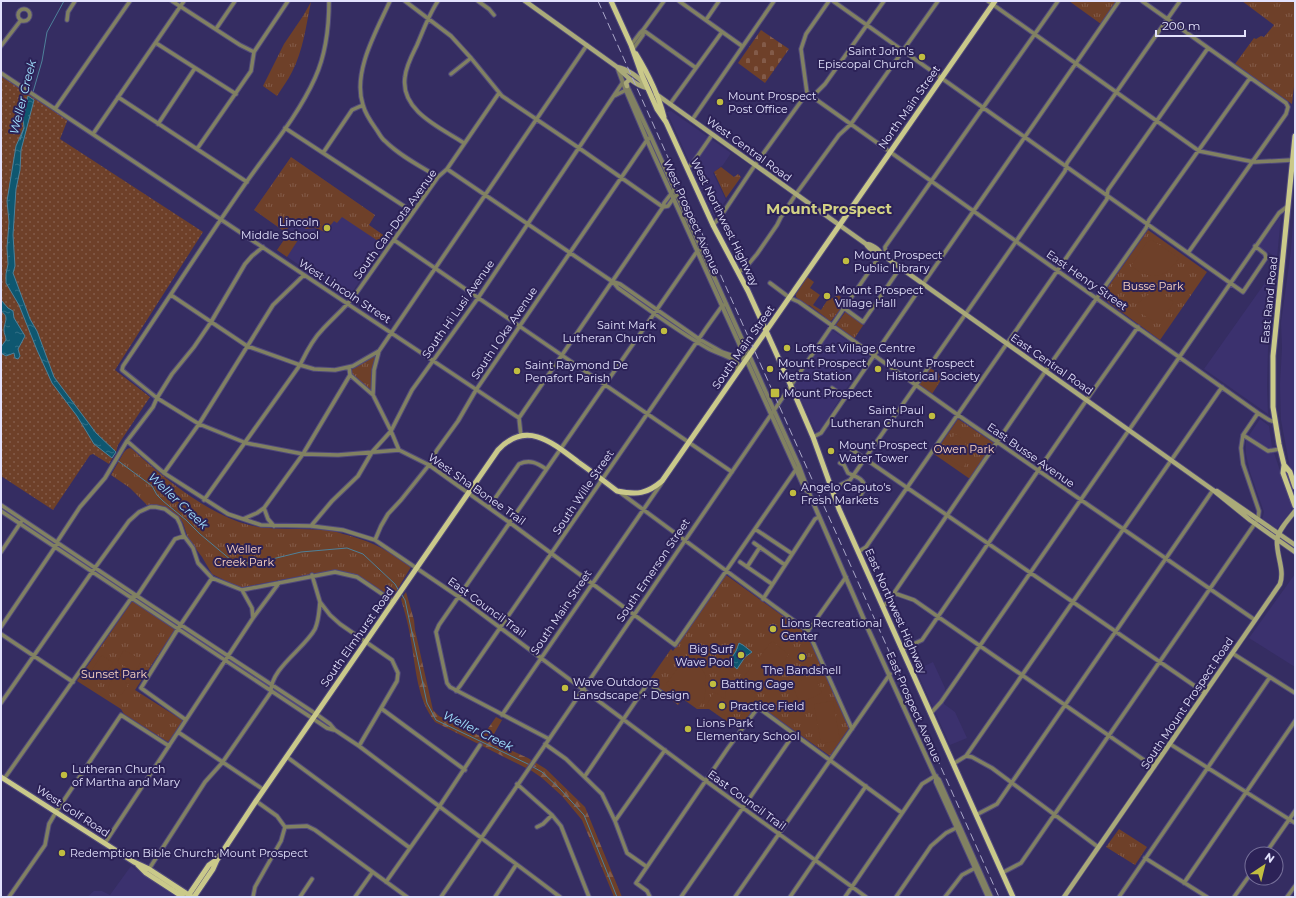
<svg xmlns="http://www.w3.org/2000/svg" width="1296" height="898" font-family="Montserrat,sans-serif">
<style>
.built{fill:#3b316e}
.grass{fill:url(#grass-dots)}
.forest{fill:url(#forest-firs)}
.cemetery{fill:url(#cemetery-stones)}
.park{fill:url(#park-tufts)}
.garden{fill:#6e4029}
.water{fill:url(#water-ripples);stroke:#4e819a}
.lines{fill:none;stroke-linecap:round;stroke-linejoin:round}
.stream{stroke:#4e819a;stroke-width:1}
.minor-casing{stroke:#514a7b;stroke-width:5.5}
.tertiary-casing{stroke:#514a7b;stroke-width:6}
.secondary-casing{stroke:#514a7b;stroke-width:6}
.primary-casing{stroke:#514a7b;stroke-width:7}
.minor{stroke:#818162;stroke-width:3.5}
.tertiary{stroke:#818162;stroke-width:4}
.secondary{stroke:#aaaa79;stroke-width:4.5}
.primary{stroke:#cac98a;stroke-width:5}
.rail{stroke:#a9a6c9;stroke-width:1;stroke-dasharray:8 4;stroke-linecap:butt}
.poi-dot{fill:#c1bd40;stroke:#2c2257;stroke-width:1.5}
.labels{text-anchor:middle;stroke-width:4;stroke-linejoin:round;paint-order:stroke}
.poi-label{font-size:11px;fill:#e3e2fd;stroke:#2c2257;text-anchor:start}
.street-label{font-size:11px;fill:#e3e2fd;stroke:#2c2257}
.park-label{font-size:11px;fill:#fcd5c2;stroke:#2c2257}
.water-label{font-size:12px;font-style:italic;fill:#a1e2ff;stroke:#2c2257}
.district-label{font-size:15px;font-weight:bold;fill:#d3d284;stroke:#2c2257}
</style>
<defs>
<pattern id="grass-dots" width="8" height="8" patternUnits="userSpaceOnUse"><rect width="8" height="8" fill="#6e4029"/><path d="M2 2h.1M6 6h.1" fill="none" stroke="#835b49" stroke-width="1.8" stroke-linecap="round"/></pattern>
<pattern id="forest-firs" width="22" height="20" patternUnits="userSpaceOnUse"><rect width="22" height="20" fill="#6e4029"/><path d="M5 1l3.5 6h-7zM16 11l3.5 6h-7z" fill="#835b49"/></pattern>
<pattern id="cemetery-stones" width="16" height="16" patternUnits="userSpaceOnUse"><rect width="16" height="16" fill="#6e4029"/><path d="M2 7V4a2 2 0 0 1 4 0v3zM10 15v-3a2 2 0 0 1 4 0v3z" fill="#835b49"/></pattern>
<pattern id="park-tufts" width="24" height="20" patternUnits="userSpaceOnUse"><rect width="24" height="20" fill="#6e4029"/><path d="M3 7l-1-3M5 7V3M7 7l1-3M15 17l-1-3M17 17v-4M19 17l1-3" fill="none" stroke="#835b49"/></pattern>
<pattern id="water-ripples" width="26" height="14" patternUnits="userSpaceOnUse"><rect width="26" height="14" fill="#0e5770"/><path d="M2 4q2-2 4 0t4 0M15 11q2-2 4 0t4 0" fill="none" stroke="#316f85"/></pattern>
</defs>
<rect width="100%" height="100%" fill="#352d62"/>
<path class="built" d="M671,111L731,153L723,165L713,173L726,200L714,217L667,112Z
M291,157L375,215L369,225L389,239L348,298L277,250L288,234L254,210Z
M1295,195V483L1290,468L1281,420L1280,384L1282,348L1281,323L1291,250Z
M1281,216L1277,258L1259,246Z
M1277,266L1268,349L1267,387L1268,414L1204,369Z
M832,330L869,356L844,392L821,429L816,432L794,385Z
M1260,419L1269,426L1272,447L1292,506L1291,511L1277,529L1262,520L1264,512L1250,472L1246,454V440Z
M1295,574V667L1249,638Z
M933,662L945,688L944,704L955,712L967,738L950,745L916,670Z
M131,866L176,897H87L94,891H102L110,895Z"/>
<path class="grass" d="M1,73L16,85L68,119L60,139L203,232L115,370L150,397L118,445L116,452L109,464L93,454L90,455L53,510L1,476Z"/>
<path class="forest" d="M406,592L414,620L415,630L433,710L439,716L482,737L496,717L502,720L490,741L528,758L546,769L585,807L622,897H614L582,820L562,796L542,778L532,771L435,722C417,699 416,669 411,641C409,627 405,613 401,599Z"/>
<path class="cemetery" d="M761,30L789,49L765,83L738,63Z"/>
<path class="park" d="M1069,1H1117L1101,24Z
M1242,1H1295V78L1292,104L1235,64L1254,38L1256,39L1261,36L1264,37L1274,25Z
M311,2C306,26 303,51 292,72C288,80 282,88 277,96L263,86L284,44L303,16Z
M291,157L375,215L369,225L389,239L384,245L342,217L337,223L334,221L325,232L315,228L306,229L294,221L285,232L254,210Z
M721,167L734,177L738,174L741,177L726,198L714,172Z
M1148,230L1207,272L1160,340L1101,297Z
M807,277L814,282L810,288L820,295L813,305L821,310L828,299L830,300L832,298H833L838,295L847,301L831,321L826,320L825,317L809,305L806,306L796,297V294Z
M846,311L864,324L854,339L836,325Z
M374,356L375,357L372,371L371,389L370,390L351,374V370Z
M930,368L941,375L944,372L953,378L951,382L943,377L932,394L919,385Z
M958,419L994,443V445L970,479L934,454Z
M130,448L132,449C164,478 207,514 249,525C274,531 300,528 325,530C331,530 337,532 343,534C371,541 388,550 411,567L392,598L369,582L353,574L337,570L306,575L244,587H238L212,574L202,557L188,538L183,523L177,515L165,506L147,505L130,488L111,475L124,452L127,449Z
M726,575L802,630L808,637L849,728L830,756L760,706L753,709L739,730L709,709H697L683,699L678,705L653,685V681L650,679L671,649L673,651Z
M133,600L174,628V631L135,690L182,720V723L168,742L124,714L121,709L77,681Z
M1119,829L1147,847L1135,865L1106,847Z"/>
<path class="garden" d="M308,211L313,212L318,218L310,228H307L299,221L301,215Z
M288,234L298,240L287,257L277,250Z
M1152,240L1179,258C1164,280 1151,281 1131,266L1147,242Z
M1154,293L1162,295L1174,302L1161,322L1158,324L1134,309C1140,301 1144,295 1154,293Z
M955,434C969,442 972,455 963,468L944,456V453Z
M772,641L789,655L758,693L741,680Z
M124,650L142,660L135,672L117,662Z
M690,652L699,662L705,675L706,687L704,700L699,707L693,705L666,684Z
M102,655L113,663L101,680L90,672Z
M814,674L822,693L800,703L792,685Z
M116,678L125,681L128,685L122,694L118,696L108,689L110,682Z
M735,681L756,694V696L743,715L734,713L731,719L707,704L714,692L725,699C725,690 728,686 735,681Z
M833,701L840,740L821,744L814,704Z"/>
<path class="water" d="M28,96L34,100L21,150L20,170L16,189L13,235L15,266L13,273L30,319L37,331L54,377L96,433L116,452L112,458L94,444L77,416L52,383L37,350L19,305L6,283V274L8,264L7,248L9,222L7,201L16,146L24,128L23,118Z
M1,300L8,308L13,311L14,318L25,336L18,349L20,356L18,359L15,358L14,353L6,356L1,353V347L6,340C6,336 4,334 4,330C4,322 10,317 1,311Z
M739,643L743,645L752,652L745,657L737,669L729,662L736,651Z"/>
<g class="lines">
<path class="stream" d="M33,92L42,61L47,32L64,1
M20,140L24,128
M117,460L152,486L157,495L163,501L186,520L200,534L231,560L246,563L260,562L301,552L347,548L363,554L395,584L399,591
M402,595L405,600L427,703L436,720L530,765
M533,767L542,772L560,789L584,815L617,897"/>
<g class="minor-casing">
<path id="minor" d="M172,1L240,45L254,52
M329,1C329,27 326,54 315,78C297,118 267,152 243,187C202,246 163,307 123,366L122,370L157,398L199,424L246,443L303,454L338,455L399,450L429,465L513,525L675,645L797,468
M390,1C377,30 352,72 363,105C365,113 371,122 376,129C379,133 381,138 385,141C400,156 420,166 438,177
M405,1L451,36L471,58L502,96L579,148L663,207
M438,1C429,14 423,31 417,45C412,55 406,66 405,77C400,111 441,128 464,143
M478,1L489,9L494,15
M679,1L742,46
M829,1L806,34L801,49L807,93L1258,413L1269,420L1275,422
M833,1L1243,292L1266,258L1265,254L1255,246
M988,1L1199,151L1254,162L1292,160
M1142,1L1286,103L1288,107L1286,114L1188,253
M18 15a6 6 0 1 1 12 0a6 6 0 1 1-12 0Z
M67,20L68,12L75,1
M706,20L719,1
M216,29L235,1
M643,30L696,68
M156,43L236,94
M631,45L640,33L643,30L664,1
M1,46L21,20
M633,49L643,35V30
M1,73L519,418L521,436
M451,74L471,58
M614,96L626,90
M813,96L825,84L884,1
M118,97L247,182
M670,104L722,32
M55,109L130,1
M692,120L774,1
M158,124L195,68
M285,128L413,212
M93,134L184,1
M197,149L251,71L254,52L288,1
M323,153L352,110L363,105
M687,168L692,164L712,135
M447,169L613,282L618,288C648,309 677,331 709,349C716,353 735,358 738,364L737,370
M663,207L668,206L675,196
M713,225L721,216L755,165L807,93
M394,240L732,472
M886,257L885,247L1058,1
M739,272L747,266L757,254L777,225L781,217L796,194L839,135L851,124L938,1
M614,282L620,284L699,339L722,352L746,360
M770,283L790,298L799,302L958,415L1255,620
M171,295L247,346L300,365L314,369L335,370L353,366L379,351
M844,308L863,322L900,268
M349,367L350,375L373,395L391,431L399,450
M832,388L845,397
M373,395L374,370L379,351L587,45
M519,418L663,207L664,203L674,190
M1243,435L1268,451L1280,449
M813,437L821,433L823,430L923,284L1119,1
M127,441L164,473L228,514L261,525L311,526L343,530L375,540L459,597L706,781L866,897
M848,447L1205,693
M840,463L844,465L848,473C856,477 864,478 865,488L860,496
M164,473L199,424L273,305L304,275
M840,485L850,480L1065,171L1067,163L1180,1
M618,491L808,631L852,729
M204,500L300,365C306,353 312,340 322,330C333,318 345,308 355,295L438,177L447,169L499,93
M1,505L137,596L316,714L330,724L335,730L359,746L560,897
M489,507L519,464C530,459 537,463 546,469
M264,508L268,519L274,526
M1,511L327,728L334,730
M243,519L257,513L264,508L303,454L350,375
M311,526L332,501L358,476L372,452L391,431L412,390L478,298L623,82
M755,529L791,553
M375,540L381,526L388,514L401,500L429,465L437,450L458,421L476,390L647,140L651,137
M754,543L785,565
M1,552L21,522
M858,552L866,547C947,431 1026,315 1107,199V195L1108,190L1208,48
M740,562L772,584
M747,567L760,547
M312,575L320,602L330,615L340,624L392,660L398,673L397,681L359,746
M242,590L335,572L357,577L394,602
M894,593L914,600L1154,767
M763,599L815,519L819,517
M882,606L887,603L894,593L1049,366L1146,228L1149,220L1250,78
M1,627L55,547L57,542L80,507L105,478L127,441L153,407L157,398L172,374L194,347L211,322L245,264L252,256L263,247
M808,631L846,577
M1,634L73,682
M903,649L922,640L1090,395L1138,327
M1232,653L1295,693
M456,691L460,686L707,327L722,306L726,304
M1,703L92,572L129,521L139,512L150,507H156L165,509L177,518L180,524L184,536L193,548L198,563L212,578L242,590L252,608L253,618
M382,709L465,770
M931,713L941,702L1279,213L1288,206
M502,715L661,484
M186,720L141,688L181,624L212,578
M178,732L264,790
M549,739L450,687L447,683L436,632L439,625L698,250
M545,744L566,759L602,794L615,821L627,853L647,867
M1170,744L1295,823
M966,756L972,757L992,768L1098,847
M287,757L410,848
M953,764L966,756L1222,387
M585,776L648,683L669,698
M4,779L132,597L137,596L175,539L184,536
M517,784L552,815L561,826L589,897
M256,801L277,816L285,827
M976,815L997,804L1213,490
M615,821L665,750
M285,827L307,826L315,830L407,897
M537,827L543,824L552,815
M105,843L253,618L279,583
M1265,854L1295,811
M1145,858L1207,897
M149,869L205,782L222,763L271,692C270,669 305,648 315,629C319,620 319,611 320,602
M1002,873L1021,863L1258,519L1259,511L1243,464L1241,448L1243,435L1258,413
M386,882L439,807L480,745
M1184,883L1295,721
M9,897L45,845L49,824L56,812L121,715L169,746
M253,897L255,887L281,841L285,827
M300,897L312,879
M355,897L372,873
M441,897L881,254
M495,897L516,865
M650,897L647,891L636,883L728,748L757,709H760L902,813
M681,897L794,734
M735,897L890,674
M790,897L866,786
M845,897L922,784L935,776
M896,897L931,846L946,833L958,827
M945,897L962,875L977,867
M1119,897L1270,677
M1234,897L1252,872
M1287,897L1295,886"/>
</g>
<g class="tertiary-casing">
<path id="tertiary" d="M618,69L625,88L647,140L804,487L807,491
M623,82L627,86L651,137L799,466L809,493L869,631L935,776L939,780L991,897
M936,776V782L988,897"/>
</g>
<g class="secondary-casing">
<path id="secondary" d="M525,1L617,67C625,75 636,86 647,88
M617,67C627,69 639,77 645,85
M627,86L626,83L630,79
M656,94L866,244C868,249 875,252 879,254H881L1213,490L1250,520L1295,552
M866,244C871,244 879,249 881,254
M1217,491L1295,545
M1064,897L1280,584C1285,570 1276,555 1277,540C1278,530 1289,519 1295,511"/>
</g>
<g class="primary-casing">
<path id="primary" d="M611,1L631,45L641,73L657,109L666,122L713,225L748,291L791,386L813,437L839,509L1013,897
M636,54C647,72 659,97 664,117
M1295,136L1273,356V407L1279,444L1284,465L1290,472L1295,487
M1284,465L1283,473L1295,506
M1,777L134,862L149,869L192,897
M138,865L146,873L183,897
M188,896L209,865L216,860
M194,897L213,869L217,860L256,801L498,450C526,420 552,442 578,462C591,471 604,481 617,491C637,495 647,494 662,481L995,1"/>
</g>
<use href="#minor" class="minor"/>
<use href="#tertiary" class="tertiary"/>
<use href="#secondary" class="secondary"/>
<use href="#primary" class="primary"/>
<path class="rail" d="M598,1L999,897"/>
</g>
<g class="poi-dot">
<circle cx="922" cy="57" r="4"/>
<circle cx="720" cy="102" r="4"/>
<circle cx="327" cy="228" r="4"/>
<circle cx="846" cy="261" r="4"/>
<circle cx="827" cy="296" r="4"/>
<circle cx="664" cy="331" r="4"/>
<circle cx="787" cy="348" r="4"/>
<circle cx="770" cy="369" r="4"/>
<circle cx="878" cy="369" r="4"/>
<circle cx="517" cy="371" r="4"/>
<rect x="770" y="388" width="10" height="10" rx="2"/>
<circle cx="932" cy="416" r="4"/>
<circle cx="831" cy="451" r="4"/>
<circle cx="793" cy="493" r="4"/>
<circle cx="773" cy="629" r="4"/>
<circle cx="741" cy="655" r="4"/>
<circle cx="802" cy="657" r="4"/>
<circle cx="713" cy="684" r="4"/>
<circle cx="565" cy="688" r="4"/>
<circle cx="722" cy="706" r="4"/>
<circle cx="688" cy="729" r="4"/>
<circle cx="64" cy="775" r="4"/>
<circle cx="62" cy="853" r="4"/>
</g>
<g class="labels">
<g class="poi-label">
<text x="914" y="55" text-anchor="end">Saint John's<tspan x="914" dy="13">Episcopal Church</tspan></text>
<text x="728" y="100">Mount Prospect<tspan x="728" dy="13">Post Office</tspan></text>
<text x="319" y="226" text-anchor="end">Lincoln<tspan x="319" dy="13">Middle School</tspan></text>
<text x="854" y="259">Mount Prospect<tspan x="854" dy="13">Public Library</tspan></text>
<text x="835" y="294">Mount Prospect<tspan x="835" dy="13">Village Hall</tspan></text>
<text x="656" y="329" text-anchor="end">Saint Mark<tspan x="656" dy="13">Lutheran Church</tspan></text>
<text x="795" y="352">Lofts at Village Centre</text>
<text x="778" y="367">Mount Prospect<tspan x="778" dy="13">Metra Station</tspan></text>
<text x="886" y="367">Mount Prospect<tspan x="886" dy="13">Historical Society</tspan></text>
<text x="525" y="369">Saint Raymond De<tspan x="525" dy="13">Penafort Parish</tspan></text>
<text x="784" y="397">Mount Prospect</text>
<text x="924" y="414" text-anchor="end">Saint Paul<tspan x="924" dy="13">Lutheran Church</tspan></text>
<text x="839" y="449">Mount Prospect<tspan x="839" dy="13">Water Tower</tspan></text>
<text x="801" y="491">Angelo Caputo's<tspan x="801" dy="13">Fresh Markets</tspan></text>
<text x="781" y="627">Lions Recreational<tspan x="781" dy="13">Center</tspan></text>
<text x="733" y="653" text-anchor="end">Big Surf<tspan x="733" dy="13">Wave Pool</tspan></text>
<text x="802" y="674" text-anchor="middle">The Bandshell</text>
<text x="573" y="686">Wave Outdoors<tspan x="573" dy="13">Lansdscape + Design</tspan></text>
<text x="721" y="688">Batting Cage</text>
<text x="730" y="710">Practice Field</text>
<text x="696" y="727">Lions Park<tspan x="696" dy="13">Elementary School</tspan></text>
<text x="72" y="773">Lutheran Church<tspan x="72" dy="13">of Martha and Mary</tspan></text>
<text x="70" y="857">Redemption Bible Church: Mount Prospect</text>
</g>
<g class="street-label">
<text transform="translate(909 107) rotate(-55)" y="4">North Main Street</text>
<text transform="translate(749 149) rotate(36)" y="4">West Central Road</text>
<text transform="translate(692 217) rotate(66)" y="4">West Prospect Avenue</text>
<text transform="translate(725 222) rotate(64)" y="4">West Northwest Highway</text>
<text transform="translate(395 224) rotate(-54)" y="4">South Can-Dota Avenue</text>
<text transform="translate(1087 280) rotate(35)" y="4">East Henry Street</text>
<text transform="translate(345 291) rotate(33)" y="4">West Lincoln Street</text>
<text transform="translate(1269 300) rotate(-84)" y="4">East Rand Road</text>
<text transform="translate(458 309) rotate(-55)" y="4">South Hi Lusi Avenue</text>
<text transform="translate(504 333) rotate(-56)" y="4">South I Oka Avenue</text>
<text transform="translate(743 347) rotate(-55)" y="4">South Main Street</text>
<text transform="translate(1052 364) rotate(35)" y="4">East Central Road</text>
<text transform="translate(1031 455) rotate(35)" y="4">East Busse Avenue</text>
<text transform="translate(477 489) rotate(35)" y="4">West Sha Bonee Trail</text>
<text transform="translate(583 492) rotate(-56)" y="4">South Wille Street</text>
<text transform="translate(653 570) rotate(-56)" y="4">South Emerson Street</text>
<text transform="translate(487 607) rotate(36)" y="4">East Council Trail</text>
<text transform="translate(896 611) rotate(66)" y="4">East Northwest Highway</text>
<text transform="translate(561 612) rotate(-56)" y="4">South Main Street</text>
<text transform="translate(357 637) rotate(-55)" y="4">South Elmhurst Road</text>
<text transform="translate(1187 703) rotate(-56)" y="4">South Mount Prospect Road</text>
<text transform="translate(914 707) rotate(66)" y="4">East Prospect Avenue</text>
<text transform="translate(747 800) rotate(36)" y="4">East Council Trail</text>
<text transform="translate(73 811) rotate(33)" y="4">West Golf Road</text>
</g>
<g class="park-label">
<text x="1153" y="290">Busse Park</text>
<text x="964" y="453">Owen Park</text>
<text x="244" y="553">Weller<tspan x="244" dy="13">Creek Park</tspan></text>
<text x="114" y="678">Sunset Park</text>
</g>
<g class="water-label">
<text transform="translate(23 97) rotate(-76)" y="4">Weller Creek</text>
<text transform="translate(178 501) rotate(43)" y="4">Weller Creek</text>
<text transform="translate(478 731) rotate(26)" y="4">Weller Creek</text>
</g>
<g class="district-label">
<text x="829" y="214">Mount Prospect</text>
</g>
</g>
<rect width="1296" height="898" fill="none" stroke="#e3e2fd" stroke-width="4"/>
<g transform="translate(1264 866) rotate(35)"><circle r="19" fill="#2c2257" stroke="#756f99"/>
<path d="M0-3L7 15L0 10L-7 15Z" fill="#c1bd40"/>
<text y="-6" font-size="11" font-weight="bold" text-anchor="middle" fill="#e3e2fd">N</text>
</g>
<path d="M1156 30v6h89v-6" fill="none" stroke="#e3e2fd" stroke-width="2"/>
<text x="1162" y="30" font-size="12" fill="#e3e2fd" stroke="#2c2257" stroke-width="3" paint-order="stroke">200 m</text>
</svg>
